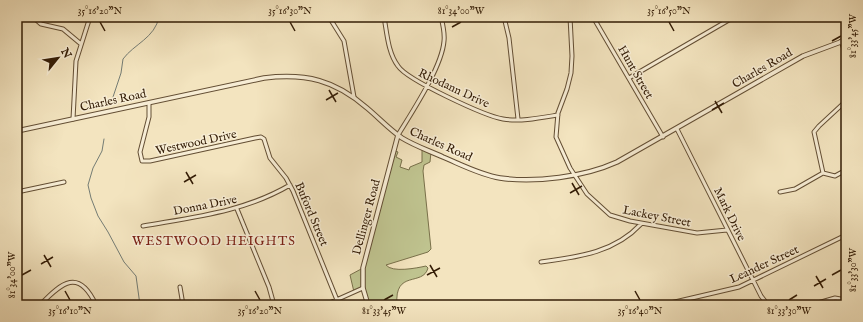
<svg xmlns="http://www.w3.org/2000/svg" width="863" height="322" font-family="'IM FELL English',serif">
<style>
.green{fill:#bfc38f;stroke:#79704a}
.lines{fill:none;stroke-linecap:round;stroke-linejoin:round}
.stream{stroke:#747c74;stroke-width:1}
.minor-casing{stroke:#634e34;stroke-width:5}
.tertiary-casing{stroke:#634e34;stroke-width:5.5}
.minor{stroke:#f7edd5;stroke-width:3}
.tertiary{stroke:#f7edd5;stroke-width:3.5}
.ticks{fill:none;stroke:#331c06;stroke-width:1.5}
.labels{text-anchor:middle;stroke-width:3;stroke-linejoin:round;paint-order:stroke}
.street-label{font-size:12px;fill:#331c06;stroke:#f7edd5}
.neighbourhood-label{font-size:13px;letter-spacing:1px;fill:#7a1f14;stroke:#f7edd5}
.neatline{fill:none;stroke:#331c06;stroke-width:1.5}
.ticks-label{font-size:10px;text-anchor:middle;fill:#331c06}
</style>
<rect width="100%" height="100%" fill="#f3e4bf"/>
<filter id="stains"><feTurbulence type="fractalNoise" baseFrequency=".005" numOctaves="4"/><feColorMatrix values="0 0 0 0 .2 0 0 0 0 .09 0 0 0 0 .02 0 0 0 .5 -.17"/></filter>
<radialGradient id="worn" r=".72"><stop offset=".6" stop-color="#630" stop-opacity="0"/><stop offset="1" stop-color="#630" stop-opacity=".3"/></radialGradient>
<path class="green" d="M422,148L431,152L430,162L424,165L423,171L431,249L428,252L386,265C392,273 417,268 426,266L428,268C423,287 394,269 397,305H368L363,288L354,292L350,275L363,268L393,150L398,152L396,157L402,160L400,167L409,170L410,167L422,162Z"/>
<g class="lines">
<path class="stream" d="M113,97L121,73L123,59C134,44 155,38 159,17
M104,139L102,151L93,168L88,185L91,198L98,216L108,232L124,262L136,276L140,305"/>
<g class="minor-casing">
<path id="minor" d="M33,17L41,24L63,29L81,44
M329,17L344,41L354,97
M384,17C387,33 388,53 398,66C407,80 485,116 503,119C520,122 540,118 558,115
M504,17L509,38L518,119
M570,17L572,56L571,73L567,89L558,113L556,137L570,168L587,194L610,215L630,221L697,233L727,230
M593,17L663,137
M841,41L846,55
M629,78L734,17
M149,103V117L140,152L142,161H150L255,138L261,137L264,139L270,158L286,178L293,191L337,300
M73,119L76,61L90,17
M677,129L761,296L768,305
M398,135C412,112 442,67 444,41C445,33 443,25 441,17
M823,173L814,132L819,126L846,101
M823,173L835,176L846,170
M17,192L64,182
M780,192L795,189L823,173
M237,209L269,287L274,305
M143,226C194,217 244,212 290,185
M541,262C578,257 614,253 641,224
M180,287L183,305
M40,305C62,282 79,268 96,305
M325,305L363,288
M480,305L482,304
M662,305L739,287L846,235
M811,305L835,298L846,300"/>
</g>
<g class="tertiary-casing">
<path id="tertiary" d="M17,131L264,78C306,73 335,80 367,108C379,118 389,129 402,138C415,146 430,151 443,157C462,165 481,175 500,178C535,183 584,177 617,162L803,56L846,40
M368,305L363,288V268L398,135"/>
</g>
<use href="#minor" class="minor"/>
<use href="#tertiary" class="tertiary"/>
</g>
<path class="ticks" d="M100,22L105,31M290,22L295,31M669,22L674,31M452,27L461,22M832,41L841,36M329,90L336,102M326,100L338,93M715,101L722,113M712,110L724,103M186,172L193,184M184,182L196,175M572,183L579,195M570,193L582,186M44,255L51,267M41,264L53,257M430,265L437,277M22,275L31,270M427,275L440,268M832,275L841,270M816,276L823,288M814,286L826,279M65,291L70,300M255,291L260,300M635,291L640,300M384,300L393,295M789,300L797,295"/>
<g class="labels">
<g class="street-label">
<text transform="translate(762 68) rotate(-30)" y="4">Charles Road</text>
<text transform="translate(636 72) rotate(60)" y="4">Hunt Street</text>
<text transform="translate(454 88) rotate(25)" y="4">Rhodann Drive</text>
<text transform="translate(113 100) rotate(-12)" y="4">Charles Road</text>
<text transform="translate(196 142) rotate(-12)" y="4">Westwood Drive</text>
<text transform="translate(441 144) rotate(24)" y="4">Charles Road</text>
<text transform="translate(205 205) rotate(-11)" y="4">Donna Drive</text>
<text transform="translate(312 214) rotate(67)" y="4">Buford Street</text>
<text transform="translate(730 214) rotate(64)" y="4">Mark Drive</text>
<text transform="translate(657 216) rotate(11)" y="4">Lackey Street</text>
<text transform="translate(366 217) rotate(-75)" y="4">Dellinger Road</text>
<text transform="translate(764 264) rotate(-25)" y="4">Leander Street</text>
</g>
<g class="neighbourhood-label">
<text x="214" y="245">WESTWOOD HEIGHTS</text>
</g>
</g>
<rect width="863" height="322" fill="none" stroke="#f3e4bf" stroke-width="44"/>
<g transform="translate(58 58) rotate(60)" stroke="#f7edd5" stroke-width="3" paint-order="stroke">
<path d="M0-3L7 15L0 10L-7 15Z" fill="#331c06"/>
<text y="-6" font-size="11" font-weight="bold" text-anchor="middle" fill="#331c06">N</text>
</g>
<rect x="22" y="22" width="819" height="278" class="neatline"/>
<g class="ticks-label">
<text x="100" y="14">35°16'20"N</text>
<text x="290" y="14">35°16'30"N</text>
<text x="461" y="14">81°34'00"W</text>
<text x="669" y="14">35°16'50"N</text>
<text transform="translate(852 36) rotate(-90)" y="4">81°33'45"W</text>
<text transform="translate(852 270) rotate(-90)" y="4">81°33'30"W</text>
<text transform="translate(11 275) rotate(-90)" y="4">81°34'00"W</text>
<text x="70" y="314">35°16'10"N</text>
<text x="260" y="314">35°16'20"N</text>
<text x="384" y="314">81°33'45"W</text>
<text x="640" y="314">35°16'40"N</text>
<text x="789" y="314">81°33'30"W</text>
</g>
<rect width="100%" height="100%" filter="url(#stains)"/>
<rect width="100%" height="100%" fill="url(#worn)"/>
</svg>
